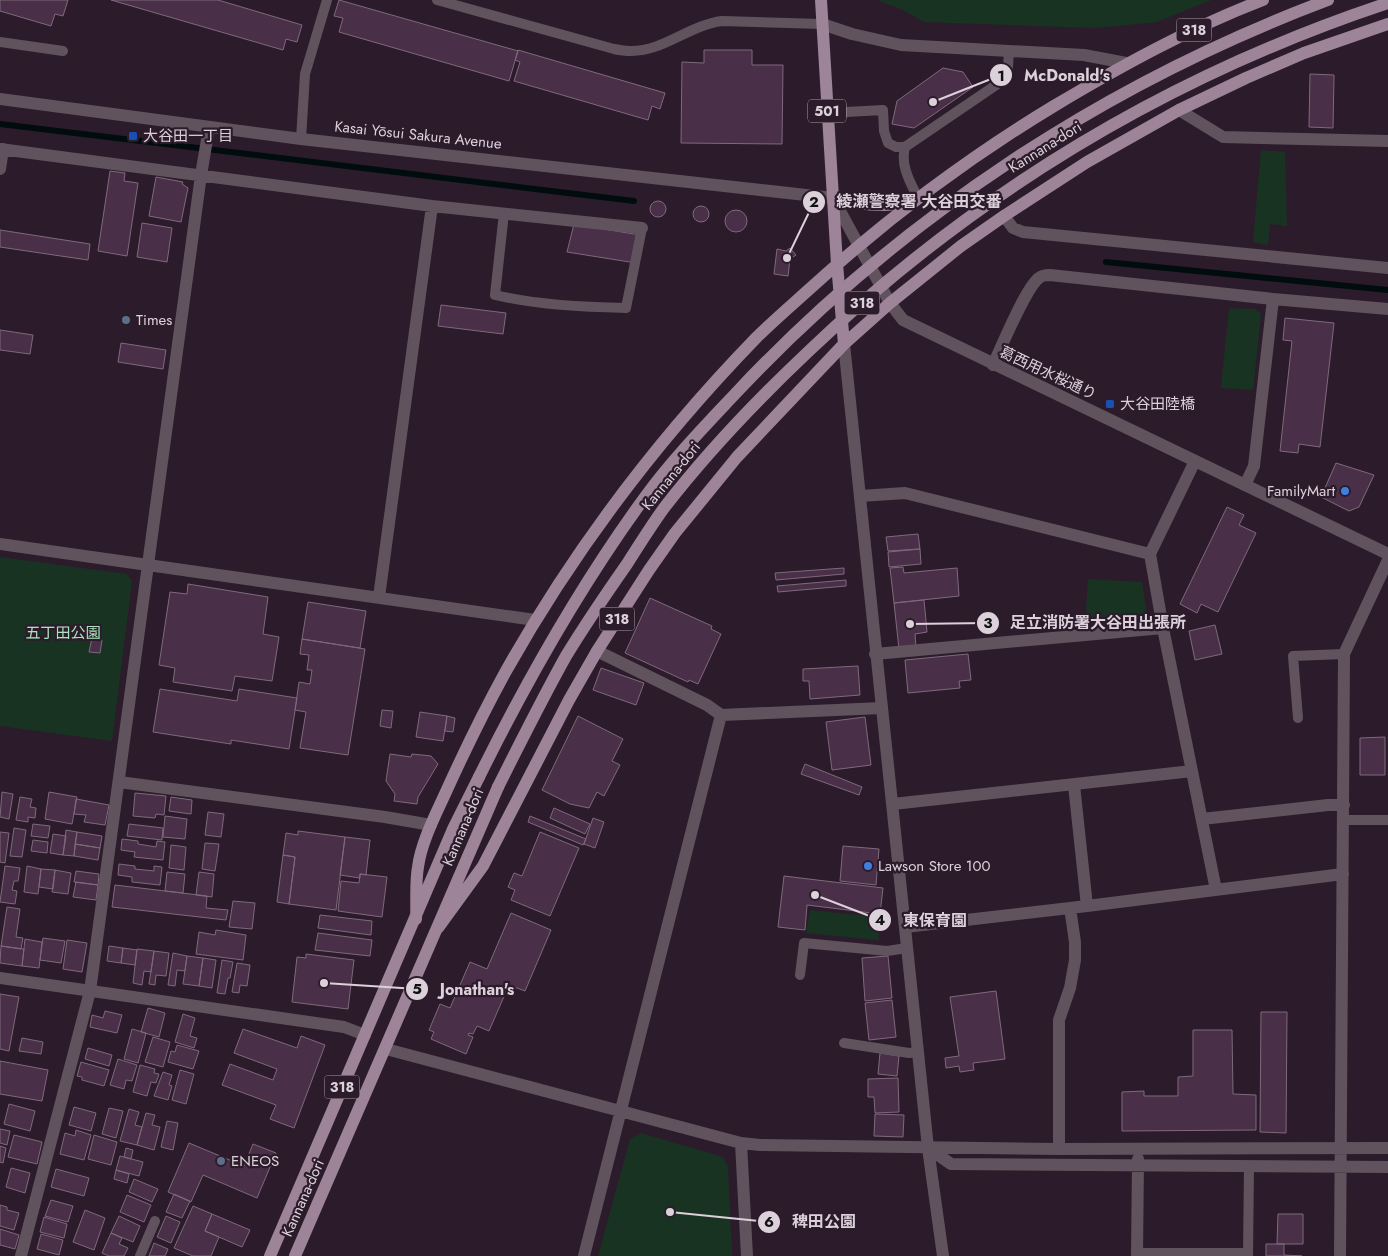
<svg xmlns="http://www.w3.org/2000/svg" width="1388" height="1256" font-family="Jost,'Noto Sans JP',sans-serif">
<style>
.park{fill:#193323}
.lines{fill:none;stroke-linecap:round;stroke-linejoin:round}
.stream{stroke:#000c0e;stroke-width:6}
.building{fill:#492f47;stroke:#7e6a7c}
.service{stroke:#60535e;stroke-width:10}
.minor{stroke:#60535e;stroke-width:12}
.tertiary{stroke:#60535e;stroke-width:12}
.primary{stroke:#9e8499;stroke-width:12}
.primary-bridge{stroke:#9e8499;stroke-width:12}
.transit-dot{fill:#1a4fb4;stroke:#2c1c2b;stroke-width:2}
.service-dot{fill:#5c6f8a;stroke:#2c1c2b;stroke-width:2}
.shop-dot{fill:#3f7fe0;stroke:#2c1c2b;stroke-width:2}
.labels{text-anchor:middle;stroke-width:4.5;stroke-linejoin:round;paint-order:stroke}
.shield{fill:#2c1c2b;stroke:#a79ba6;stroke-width:1}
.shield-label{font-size:14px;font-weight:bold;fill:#dcd1db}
.street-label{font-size:15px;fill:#dcd1db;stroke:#2c1c2b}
.poi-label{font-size:15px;fill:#dcd1db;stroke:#2c1c2b;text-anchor:start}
.park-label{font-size:15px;fill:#a8e4bb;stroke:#2c1c2b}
.leader{fill:none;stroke:#dcd1db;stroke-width:2}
.callout-dot{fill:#dcd1db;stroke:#2c1c2b;stroke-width:2}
.mark-label{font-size:15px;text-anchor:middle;font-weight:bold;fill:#111}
.callout-label{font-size:16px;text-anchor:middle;font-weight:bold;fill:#dcd1db;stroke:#2c1c2b;stroke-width:4.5;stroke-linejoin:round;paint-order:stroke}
</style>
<rect width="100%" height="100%" fill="#2c1c2b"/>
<path class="park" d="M877,0H1211L1157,22L1096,28L924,22L903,10Z
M1261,150L1285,152L1287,226L1270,224L1268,245L1253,242Z
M1229,308L1255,309L1261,314L1253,390L1221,388Z
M0,557L127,574L132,581L112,741L0,726Z
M1088,579L1142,582L1148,621L1146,626L1085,628Z
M810,910L877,917L879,940L806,933Z
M641,1133L723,1157L728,1167L732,1256H598L630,1139Z"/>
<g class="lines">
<path class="stream" d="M0,124L634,201
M1106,262L1388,290"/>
</g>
<path class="building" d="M0,0H68L63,16L55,14L51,26L0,11Z
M111,0H218L302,25L297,42L286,39L283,50Z
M339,0L518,51L509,81L339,32L343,18L334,16Z
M518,50L665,93L660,109L652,106L648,120L514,81L520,62L515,60Z
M704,50H752V65H783L782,144L681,143L682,62L704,63Z
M943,68L963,72L973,87L914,128L892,124L897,101Z
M1310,74L1334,75L1333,128L1309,127Z
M110,171L125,173L124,181L138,183L127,256L98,251Z
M156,177L183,182L182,184L188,188L181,222L149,216Z
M650 209a8 8 0 1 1 16 0a8 8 0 1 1-16 0Z
M693 214a8 8 0 1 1 16 0a8 8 0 1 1-16 0Z
M725 221a11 11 0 1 1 22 0a11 11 0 1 1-22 0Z
M142,223L172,228L167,262L137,257Z
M574,224L640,235L636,263L567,252Z
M0,230L90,244L88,260L0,247Z
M790,248L796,255L790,259L788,276L774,274L777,249L786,251Z
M441,305L506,313L503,334L438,326Z
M1285,318L1334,323L1320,447L1299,444L1298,453L1280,451L1292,341L1283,340Z
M0,330L33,335L30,354L0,350Z
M121,343L166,350L163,369L118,362Z
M1336,463L1374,475L1359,507L1349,511L1321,497Z
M1227,507L1244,515L1239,525L1256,533L1218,612L1201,604L1197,613L1180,604Z
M918,534L920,549L888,551L886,537Z
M920,549L921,564L889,567L888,552Z
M903,567L904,573L957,568L959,596L894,603L890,568Z
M844,568V574L776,580L775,573Z
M846,580V586L778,592L777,586Z
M188,584L268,597L263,634L279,637L272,681L235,676L232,691L173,682L175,668L159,665L170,592L187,594Z
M650,598L712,626L711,629L721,634L698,684L689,680L688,682L625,653Z
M924,600L927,632L915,634L916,647L899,649L894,603Z
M308,602L366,611L360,648L302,639Z
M1215,625L1222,654L1195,660L1189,631Z
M92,638L102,640L100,653L89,652Z
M302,639L365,649L348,755L300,748L306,712L295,710L299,682L310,684L312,670H307L309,655L300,654Z
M968,654L971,680L959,681L960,688L908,693L905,660Z
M858,666L860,695L810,699L809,681H803V669Z
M601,668L644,683L636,705L593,690Z
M160,689L237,701L239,689L297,698L289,749L231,740V744L153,732Z
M382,710L393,711L391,728L380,726Z
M420,712L447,716L443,741L416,737Z
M447,716L455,718L453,732L445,731Z
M578,716L623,739L612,761L620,765L604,796L597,792L589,808L570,804L542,790Z
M865,717L871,765L832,770L826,722Z
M1385,737V775H1360V738Z
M390,754L411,757L412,754L431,756L438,764L418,797L417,804L394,801L395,794L386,781Z
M805,764L862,787L859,795L801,774Z
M2,792L13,794L9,819L0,817Z
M49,792L77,797L72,824L45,819Z
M135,793L166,796L164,815L156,814L155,818L133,816Z
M20,797L32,799L30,807L36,808L35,818L28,817V822L16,820Z
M171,797L192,800L191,814L169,811Z
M76,799L109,805L105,825L84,822L86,815L74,814Z
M554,808L590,824L585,834L550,818Z
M208,812L224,814L221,837L205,835Z
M165,816L187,819L185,839L163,837Z
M530,816L586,839L583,845L528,822Z
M593,818L604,822L595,848L584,844Z
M33,824L50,826L48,838L31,836Z
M129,824L163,828L162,840L127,836Z
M14,828L26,830L22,857L10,856Z
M66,830L77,832L74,856L63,855Z
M298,831L345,837L336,910L289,904L295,857L283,855L286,833L298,835Z
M0,832L9,833L5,863L0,862Z
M77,832L102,836L100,848L75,844Z
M540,832L579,848L550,916L511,900L515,890L508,887L514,873L522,876Z
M53,834L66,836L63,855L50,853Z
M345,837L370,840L366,875L360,874V878L340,875Z
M122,839L138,841V844L156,847L157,841L165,842L163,860L134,857L135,852L121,850Z
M33,840L48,842L47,853L31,851Z
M205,843L219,844L215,871L202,869Z
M75,844L100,848L98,860L74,856Z
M171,845L186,847L184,870L169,868Z
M843,846L879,849L876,885L840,881Z
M283,855L295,857L289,904L277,902Z
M119,864L135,866V869L154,871V866L162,867L160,885L132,882V877L118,875Z
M5,866L20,868L18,881H14L12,890L17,891L15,904L0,902Z
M27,866L41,869L38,894L24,892Z
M41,869L55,870L53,889L39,887Z
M55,870L71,873L68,894L52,892Z
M76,871L99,874L98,885L74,882Z
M167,872L185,874L183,893L165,891Z
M199,872L214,874L212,897L196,895Z
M360,874L387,877L382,917L338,911L341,881L359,883Z
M784,876L883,888L880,914L807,905L805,930L778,927Z
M76,882L98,885L96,900L73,897Z
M115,885L207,896L206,908L228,910L226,920L112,907Z
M233,901L255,903L252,929L229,927Z
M7,907L20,909L16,937L23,938L21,949L1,946Z
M511,913L551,930L525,991L509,985L489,1031L477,1026L473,1034L469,1033L468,1035L473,1037L466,1054L431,1039L434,1032L429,1030L440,1004L450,1008L470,962L487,969Z
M320,915L372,921L371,935L318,928Z
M216,930L246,935L243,960L196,954L199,932L215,935Z
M318,933L372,940L370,956L315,950Z
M43,938L65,941L61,963L40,960Z
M25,939L42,942L39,968L22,966Z
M67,940L87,943L82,972L63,969Z
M1,946L24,949L22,966L0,963Z
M109,946L123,948L121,963L107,961Z
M123,948L137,950L135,965L121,963Z
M137,949L154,951L151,972L144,971L142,985L133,983Z
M154,951L169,953L166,976L156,975L155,985L149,984Z
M173,953L187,956L185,971L177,970L175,986L168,985Z
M306,954L354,960L348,1009L292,1002L297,957L306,958Z
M187,956L203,958L199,986L183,984Z
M888,956L892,998L865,1001L862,958Z
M203,958L216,960L212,988L199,986Z
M222,960L233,962L230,978H228L225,994L217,993Z
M237,963L250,965L247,986L240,985L239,993L232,992Z
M996,991L1005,1059L973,1063L974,1070L960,1072L959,1066L946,1068L945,1058L959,1056L950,997Z
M0,994L19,997L9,1051L0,1049Z
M892,1000L896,1037L869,1040L865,1003Z
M148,1008L165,1013L159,1037L141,1032Z
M105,1011L122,1015L117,1033L90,1027L92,1015L103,1018Z
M1261,1012H1287L1286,1133L1260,1132Z
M183,1014L195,1018L190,1036L197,1038L194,1048L175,1042Z
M132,1029L146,1033L138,1063L124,1059Z
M243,1029L297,1048L301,1036L325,1045L294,1128L270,1119L276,1105L222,1085L230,1064L273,1080L277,1069L234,1053Z
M1193,1030H1232L1233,1094L1256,1095V1130L1122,1131V1092L1144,1091V1096H1178V1077L1193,1076Z
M153,1037L170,1042L163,1067L145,1062Z
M22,1038L43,1042L41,1054L19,1051Z
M177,1045L199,1051L193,1069L168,1062L171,1051L175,1052Z
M88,1048L112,1055L109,1066L85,1059Z
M880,1053L899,1056L897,1076L878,1074Z
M118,1059L137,1065L132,1081L126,1080L124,1089L110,1085Z
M0,1061L48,1070L42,1101L0,1094Z
M81,1062L109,1070L104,1086L82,1080V1077L77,1076Z
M140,1065L155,1069L154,1073L159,1074L156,1083L151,1082L147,1096L133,1092Z
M180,1070L194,1074L186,1104L172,1100Z
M163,1072L172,1075L169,1085L172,1086L168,1100L154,1096Z
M898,1078L899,1112L875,1113L874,1097H868V1079Z
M9,1104L35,1111L30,1131L4,1124Z
M74,1107L96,1113L91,1131L69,1125Z
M109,1108L123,1111L116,1138L102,1134Z
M129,1109L139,1112L135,1125L142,1127L137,1145L120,1141Z
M146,1113L155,1115L152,1125L160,1127L154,1150L137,1145Z
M875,1114L904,1115L903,1137L874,1136Z
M167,1121L178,1123L173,1150L161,1147Z
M0,1129L10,1131L7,1145L0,1143Z
M76,1130L91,1135L84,1160L60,1154L65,1133L75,1136Z
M14,1135L42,1142L37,1164L8,1157Z
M94,1135L117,1142L111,1165L88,1159Z
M189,1143L244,1166L253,1144L276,1153L257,1198L203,1175L191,1202L168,1192Z
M0,1146L6,1148L3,1163L0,1162Z
M126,1148L133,1150L131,1159L124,1157Z
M120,1156L143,1162L139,1176L116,1170Z
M11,1168L30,1173L25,1193L6,1187Z
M56,1169L89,1178L84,1196L51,1187Z
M116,1170L129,1174L127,1183L114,1179Z
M134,1179L158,1189L152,1202L129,1192Z
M174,1194L190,1201L182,1218L166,1212Z
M127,1195L151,1205L144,1222L120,1212Z
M51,1200L73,1206L68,1222L45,1216Z
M0,1205L7,1207V1210L19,1213L14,1230L0,1226Z
M193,1206L212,1214L205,1231L219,1237L211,1256H193L174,1248Z
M85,1210L105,1218L94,1250L73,1242Z
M212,1214L250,1230L242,1247L205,1231Z
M1278,1214H1303V1244H1277Z
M119,1216L140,1226L133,1242L111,1233Z
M166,1216L180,1222L171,1243L157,1237Z
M44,1217L67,1224L64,1238L40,1232Z
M0,1229L19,1235L15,1249L0,1245Z
M111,1233L122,1238L119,1244L128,1248L124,1256H109L102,1253Z
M41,1234L63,1240L59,1255L37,1249Z
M154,1243L168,1249L165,1256H149Z
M1266,1244H1284V1255L1302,1256H1266Z"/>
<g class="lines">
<path class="service" d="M437,0L614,49C619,50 625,51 630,51C663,52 689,25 722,21L822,24
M0,42L63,51
M828,113L883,110L884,131L888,143L896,147H905L999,83L1008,67L1009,51
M301,139L305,74L327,0
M905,147C900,165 910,182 918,198
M504,213L495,295C538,305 583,307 626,308L642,228
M1298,718L1293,656L1344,654
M1344,820H1388
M800,975L804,943L887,951L907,948
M844,1043L909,1053L918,1052
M1137,1253H1248
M140,1256L155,1221
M1248,1256L1249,1166"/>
<path class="minor" d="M822,24L852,34L901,45L1084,55L1126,63
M1179,110L1223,137L1388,141
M0,149L432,206L642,228
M0,169L3,149
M1004,216L1013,228L1023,232L1388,268
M993,365C1001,348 1026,287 1039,278C1042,275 1046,275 1050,275L1273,299L1388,309
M1195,461L1150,554L1163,628L1216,890
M1245,485L1254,466L1273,299
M860,496L905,493L1150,554
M0,544L535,620
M379,597L432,206
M597,651L707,705L721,715L882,708
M875,654L1163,628
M119,782L385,817L431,825
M1074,785L1087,906
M893,804L1192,771
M1202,819L1328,805H1344
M905,927L1087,906L1343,874
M0,978L344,1027L365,1035
M386,1049L741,1143L760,1145L1059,1149L1388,1148
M741,1143L747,1256
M928,1148L951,1164L1388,1167
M1059,1149V1020L1070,988L1075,960V942L1070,908
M21,1256L90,991L201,175L209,128
M584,1256L721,715
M1137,1256L1138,1159
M1340,1256L1344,654L1388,560"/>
<path class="tertiary" d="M0,99L301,139L833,198L890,303L903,320L1388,554
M844,344L928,1148L943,1256"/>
<path class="primary" d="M821,0L837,264L844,344
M833,198C859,203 886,210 912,200
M416,919C417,902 415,884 418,867C421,843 435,816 445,794C464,752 484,711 506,671C574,550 659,438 756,338C774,320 794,303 814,285C888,218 968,158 1054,106C1121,66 1190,28 1263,0
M438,928L483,866L569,700L597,651L649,570L675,533L737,457L844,344L890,303L961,246L1004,216L1087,162L1179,110L1246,78L1304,53L1388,24
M270,1256L453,829L479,777
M295,1256L498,787"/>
<path class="primary-bridge" d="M479,777C528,678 580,586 645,497C672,460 704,427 735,394C899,219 1103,84 1328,0
M498,787C520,743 542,699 566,656C585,625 606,594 627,564C639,545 651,526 664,508C708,451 758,399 810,350C977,191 1168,76 1388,3"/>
</g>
<g class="transit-dot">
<rect x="128" y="131" width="10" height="10" rx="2.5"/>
<rect x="1105" y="399" width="10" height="10" rx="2.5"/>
</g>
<g class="service-dot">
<circle cx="126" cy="320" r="5"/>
<circle cx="221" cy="1161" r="5"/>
</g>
<g class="shop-dot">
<circle cx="1345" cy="491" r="5"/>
<circle cx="868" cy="866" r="5"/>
</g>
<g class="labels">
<g class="shield">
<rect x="1176.5" y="18.5" width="35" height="23" rx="4"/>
<rect x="808" y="99.5" width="38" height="23" rx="4"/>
<rect x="844.5" y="291.5" width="35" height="23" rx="4"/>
<rect x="599.5" y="607.5" width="35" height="23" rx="4"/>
<rect x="324.5" y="1075.5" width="35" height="23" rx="4"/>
</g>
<g class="shield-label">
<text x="1194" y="35">318</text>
<text x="827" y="116">501</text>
<text x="862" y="308">318</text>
<text x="617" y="624">318</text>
<text x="342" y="1092">318</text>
</g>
<g class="street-label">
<text transform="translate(418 135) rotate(6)" y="5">Kasai Yōsui Sakura Avenue</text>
<text transform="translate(1045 147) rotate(-32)" y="5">Kannana-dori</text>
<text transform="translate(1048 373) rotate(25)" y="5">葛西用水桜通り</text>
<text transform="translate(671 476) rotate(-51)" y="5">Kannana-dori</text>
<text transform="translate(463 827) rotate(-67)" y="5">Kannana-dori</text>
<text transform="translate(303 1198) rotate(-66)" y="5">Kannana-dori</text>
</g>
<g class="poi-label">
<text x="143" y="141">大谷田一丁目</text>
<text x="136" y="325">Times</text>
<text x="1120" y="409">大谷田陸橋</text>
<text x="1335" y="496" text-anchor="end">FamilyMart</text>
<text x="878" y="871">Lawson Store 100</text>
<text x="231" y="1166">ENEOS</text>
</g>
<g class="park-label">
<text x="63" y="638">五丁田公園</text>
</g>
</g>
<path class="leader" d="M933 102L1001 75M787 258L814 202M910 624L988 623M815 895L880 920M324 983L417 989M670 1212L769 1222"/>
<g class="callout-dot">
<circle cx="933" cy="102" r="5"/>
<circle cx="787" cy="258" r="5"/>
<circle cx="910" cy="624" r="5"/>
<circle cx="815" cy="895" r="5"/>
<circle cx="324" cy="983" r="5"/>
<circle cx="670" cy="1212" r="5"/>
<circle cx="1001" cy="75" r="12"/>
<circle cx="814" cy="202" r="12"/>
<circle cx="988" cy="623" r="12"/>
<circle cx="880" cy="920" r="12"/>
<circle cx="417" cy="989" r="12"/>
<circle cx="769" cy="1222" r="12"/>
</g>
<g class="mark-label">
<text x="1001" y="81">1</text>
<text x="814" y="207">2</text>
<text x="988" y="628">3</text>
<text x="880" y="925">4</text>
<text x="417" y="994">5</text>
<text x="769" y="1227">6</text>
</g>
<g class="callout-label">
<text x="1067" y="81">McDonald's</text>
<text x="919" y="207">綾瀬警察署 大谷田交番</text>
<text x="1098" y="628">足立消防署大谷田出張所</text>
<text x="935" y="926">東保育園</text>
<text x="477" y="995">Jonathan's</text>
<text x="824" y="1227">稗田公園</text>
</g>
</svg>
